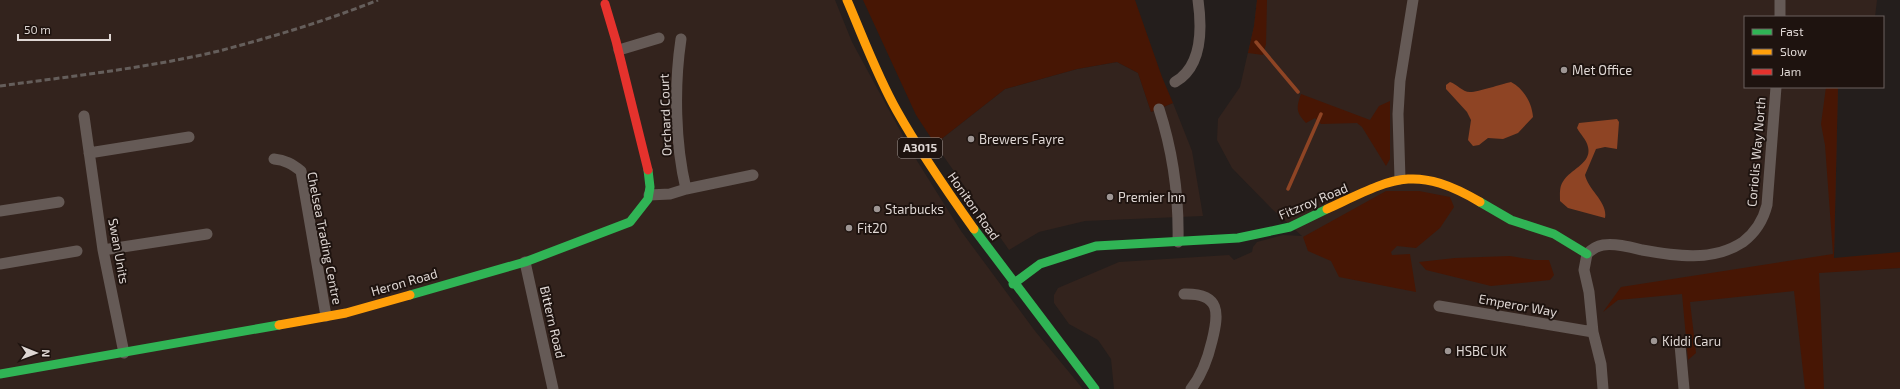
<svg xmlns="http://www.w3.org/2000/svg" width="1900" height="389" font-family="'Exo 2',sans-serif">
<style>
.built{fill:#33231d}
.green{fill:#471604}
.water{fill:#8e4424}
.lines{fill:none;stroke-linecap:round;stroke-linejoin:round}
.stream{stroke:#8e4424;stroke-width:3.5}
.street{stroke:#655a56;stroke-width:11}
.fast{stroke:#30b455;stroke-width:9}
.slow{stroke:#ff9f0a;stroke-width:9}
.jam{stroke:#e5322d;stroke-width:9}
.rail{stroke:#655e5b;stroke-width:3;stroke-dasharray:6 3;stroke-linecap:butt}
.poi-dot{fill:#9e9694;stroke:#1e130f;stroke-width:1.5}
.labels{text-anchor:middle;stroke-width:4;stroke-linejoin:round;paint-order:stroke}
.shield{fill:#1e130f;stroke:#a59c99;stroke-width:1}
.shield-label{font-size:12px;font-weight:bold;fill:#dfd7d4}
.poi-label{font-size:13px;fill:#dfd7d4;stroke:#1e130f;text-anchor:start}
.street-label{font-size:13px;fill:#dfd7d4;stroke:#1e130f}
</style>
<rect width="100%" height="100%" fill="#241e1c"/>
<path class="built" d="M0,0H835L852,42L914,156L961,231L1035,331L1083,389H0Z
M1257,0H1877L1875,17H1745V87H1838L1834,258L1820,272L1900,268V389H1114L1111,359L1098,340L1069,324L1054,303V295L1058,288L1119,262L1229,255L1234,260L1252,252L1253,247L1257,242L1283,235L1302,236L1272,209L1232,168L1217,140L1218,119L1240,87L1254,26Z
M1117,62L1138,73L1151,112L1173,103L1192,151L1203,216L1085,221L1039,232L1009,250L935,144L1005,89L1077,69Z"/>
<path class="green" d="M863,0H1135L1162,77L1173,103L1151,112L1138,73L1117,62L1077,69L1005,89L935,144L916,115Z
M1257,0H1267L1266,44L1263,55L1248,53L1254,26Z
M1826,87H1838L1834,258L1900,252V268L1819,273L1824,389H1805L1794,291L1690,302L1696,353L1688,360L1682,294L1618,300L1603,312L1621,287L1833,254L1825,145L1821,124Z
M1301,94L1370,120L1379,106L1390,101V159L1386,166L1362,127L1357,123L1321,124L1315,118L1306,123C1296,112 1296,108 1301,94Z
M1386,191H1419L1450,197L1454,207L1440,228L1416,248L1397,246L1391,252L1392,255L1410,254L1416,292L1339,277L1331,261L1308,251L1303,237Z
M1510,256L1534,260H1549L1554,275L1550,280L1491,286L1426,270L1419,262L1455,258Z"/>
<path class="water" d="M1450,82C1457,84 1462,92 1470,92C1479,92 1501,84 1511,82C1524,89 1532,103 1533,117L1518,133L1503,139L1488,138L1479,145L1473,146L1468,140L1471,120L1467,112L1446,89V85Z
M1617,119L1619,122L1617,149L1605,147L1596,149L1585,175C1588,190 1608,202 1605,218L1568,208L1560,201C1560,194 1559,186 1564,180C1571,169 1592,163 1588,147C1587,140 1580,134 1577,128L1579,123Z"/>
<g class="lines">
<path class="stream" d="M1256,42L1298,92
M1288,189L1321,114"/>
<path class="street" d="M1780,17V0
M681,39C674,86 675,143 686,189
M619,50L659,38
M1175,82C1203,66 1202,28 1198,0
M1159,109C1173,152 1179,197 1178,242
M84,116L103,250L124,353
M89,153L189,137
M274,159C285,160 292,164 301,171L326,316
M1400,179L1398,114L1400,81L1413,0
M649,195L670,194L686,189L753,175
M0,211L59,202
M103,250L207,234
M525,262L553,389
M0,264L77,251
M1184,294C1221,293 1219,313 1212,341C1208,358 1202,375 1191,389
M1439,306L1593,332
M1680,345L1684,389
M1603,389L1601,364L1593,332L1589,292L1584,270L1587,254C1591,250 1597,246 1603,245C1615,243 1630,247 1642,250C1675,256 1713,262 1743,242C1756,232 1763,221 1767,205L1776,87"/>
<path class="fast" d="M1480,202L1511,220L1554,234L1587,254
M974,229L1095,389
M1013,284L1040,264L1096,246L1238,238L1290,227L1327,209
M410,295L525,262L630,222L648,199L650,187L648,170
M0,374L279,325"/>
<path class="slow" d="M847,0C863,37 877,76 897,111C920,152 947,191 974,229
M1327,209C1392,179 1413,163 1480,202
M279,325L346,313L410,295"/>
<path class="jam" d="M605,4L616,41L648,170"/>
<path class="rail" d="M0,86C73,76 147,68 219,51C272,37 326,21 378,0"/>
</g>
<g class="poi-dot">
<circle cx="1564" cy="70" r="4"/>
<circle cx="971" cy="139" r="4"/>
<circle cx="1110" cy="197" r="4"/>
<circle cx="877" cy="209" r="4"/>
<circle cx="849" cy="228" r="4"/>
<circle cx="1654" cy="341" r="4"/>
<circle cx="1448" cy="351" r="4"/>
</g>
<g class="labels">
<rect class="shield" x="898" y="138" width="44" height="20" rx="3"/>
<g class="shield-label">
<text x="920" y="152">A3015</text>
</g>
<g class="poi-label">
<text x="1572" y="75">Met Office</text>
<text x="979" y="144">Brewers Fayre</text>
<text x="1118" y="202">Premier Inn</text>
<text x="885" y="214">Starbucks</text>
<text x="857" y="233">Fit20</text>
<text x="1662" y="346">Kiddi Caru</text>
<text x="1456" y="356">HSBC UK</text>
</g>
<g class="street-label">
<text transform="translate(665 115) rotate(-92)" y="5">Orchard Court</text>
<text transform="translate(1756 152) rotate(-85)" y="5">Coriolis Way North</text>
<text transform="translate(1313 201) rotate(-23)" y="5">Fitzroy Road</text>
<text transform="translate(974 206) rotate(55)" y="5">Honiton Road</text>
<text transform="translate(325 238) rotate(79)" y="5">Chelsea Trading Centre</text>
<text transform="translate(119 251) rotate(80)" y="5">Swan Units</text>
<text transform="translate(404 282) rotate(-16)" y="5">Heron Road</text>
<text transform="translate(1518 305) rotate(10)" y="5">Emperor Way</text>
<text transform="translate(553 322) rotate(77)" y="5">Bittern Road</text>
</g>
</g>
<rect x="1744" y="16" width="140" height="72" fill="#1e130f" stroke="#6b615e"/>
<rect x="1752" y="29" width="20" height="6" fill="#30b455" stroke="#6b615e"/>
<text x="1780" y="36" font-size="12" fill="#dfd7d4">Fast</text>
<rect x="1752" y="49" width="20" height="6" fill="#ff9f0a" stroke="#6b615e"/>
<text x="1780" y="56" font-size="12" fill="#dfd7d4">Slow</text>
<rect x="1752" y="69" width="20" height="6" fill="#e5322d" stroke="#6b615e"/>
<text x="1780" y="76" font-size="12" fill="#dfd7d4">Jam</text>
<g transform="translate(36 353) rotate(91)" stroke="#1e130f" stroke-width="3" paint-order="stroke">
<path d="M0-3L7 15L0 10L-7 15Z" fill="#dfd7d4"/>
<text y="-6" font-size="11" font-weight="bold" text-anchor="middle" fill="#dfd7d4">N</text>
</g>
<path d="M18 34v6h92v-6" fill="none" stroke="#dfd7d4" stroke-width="2"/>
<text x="24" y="34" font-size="12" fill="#dfd7d4" stroke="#1e130f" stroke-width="3" paint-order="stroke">50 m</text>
</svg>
